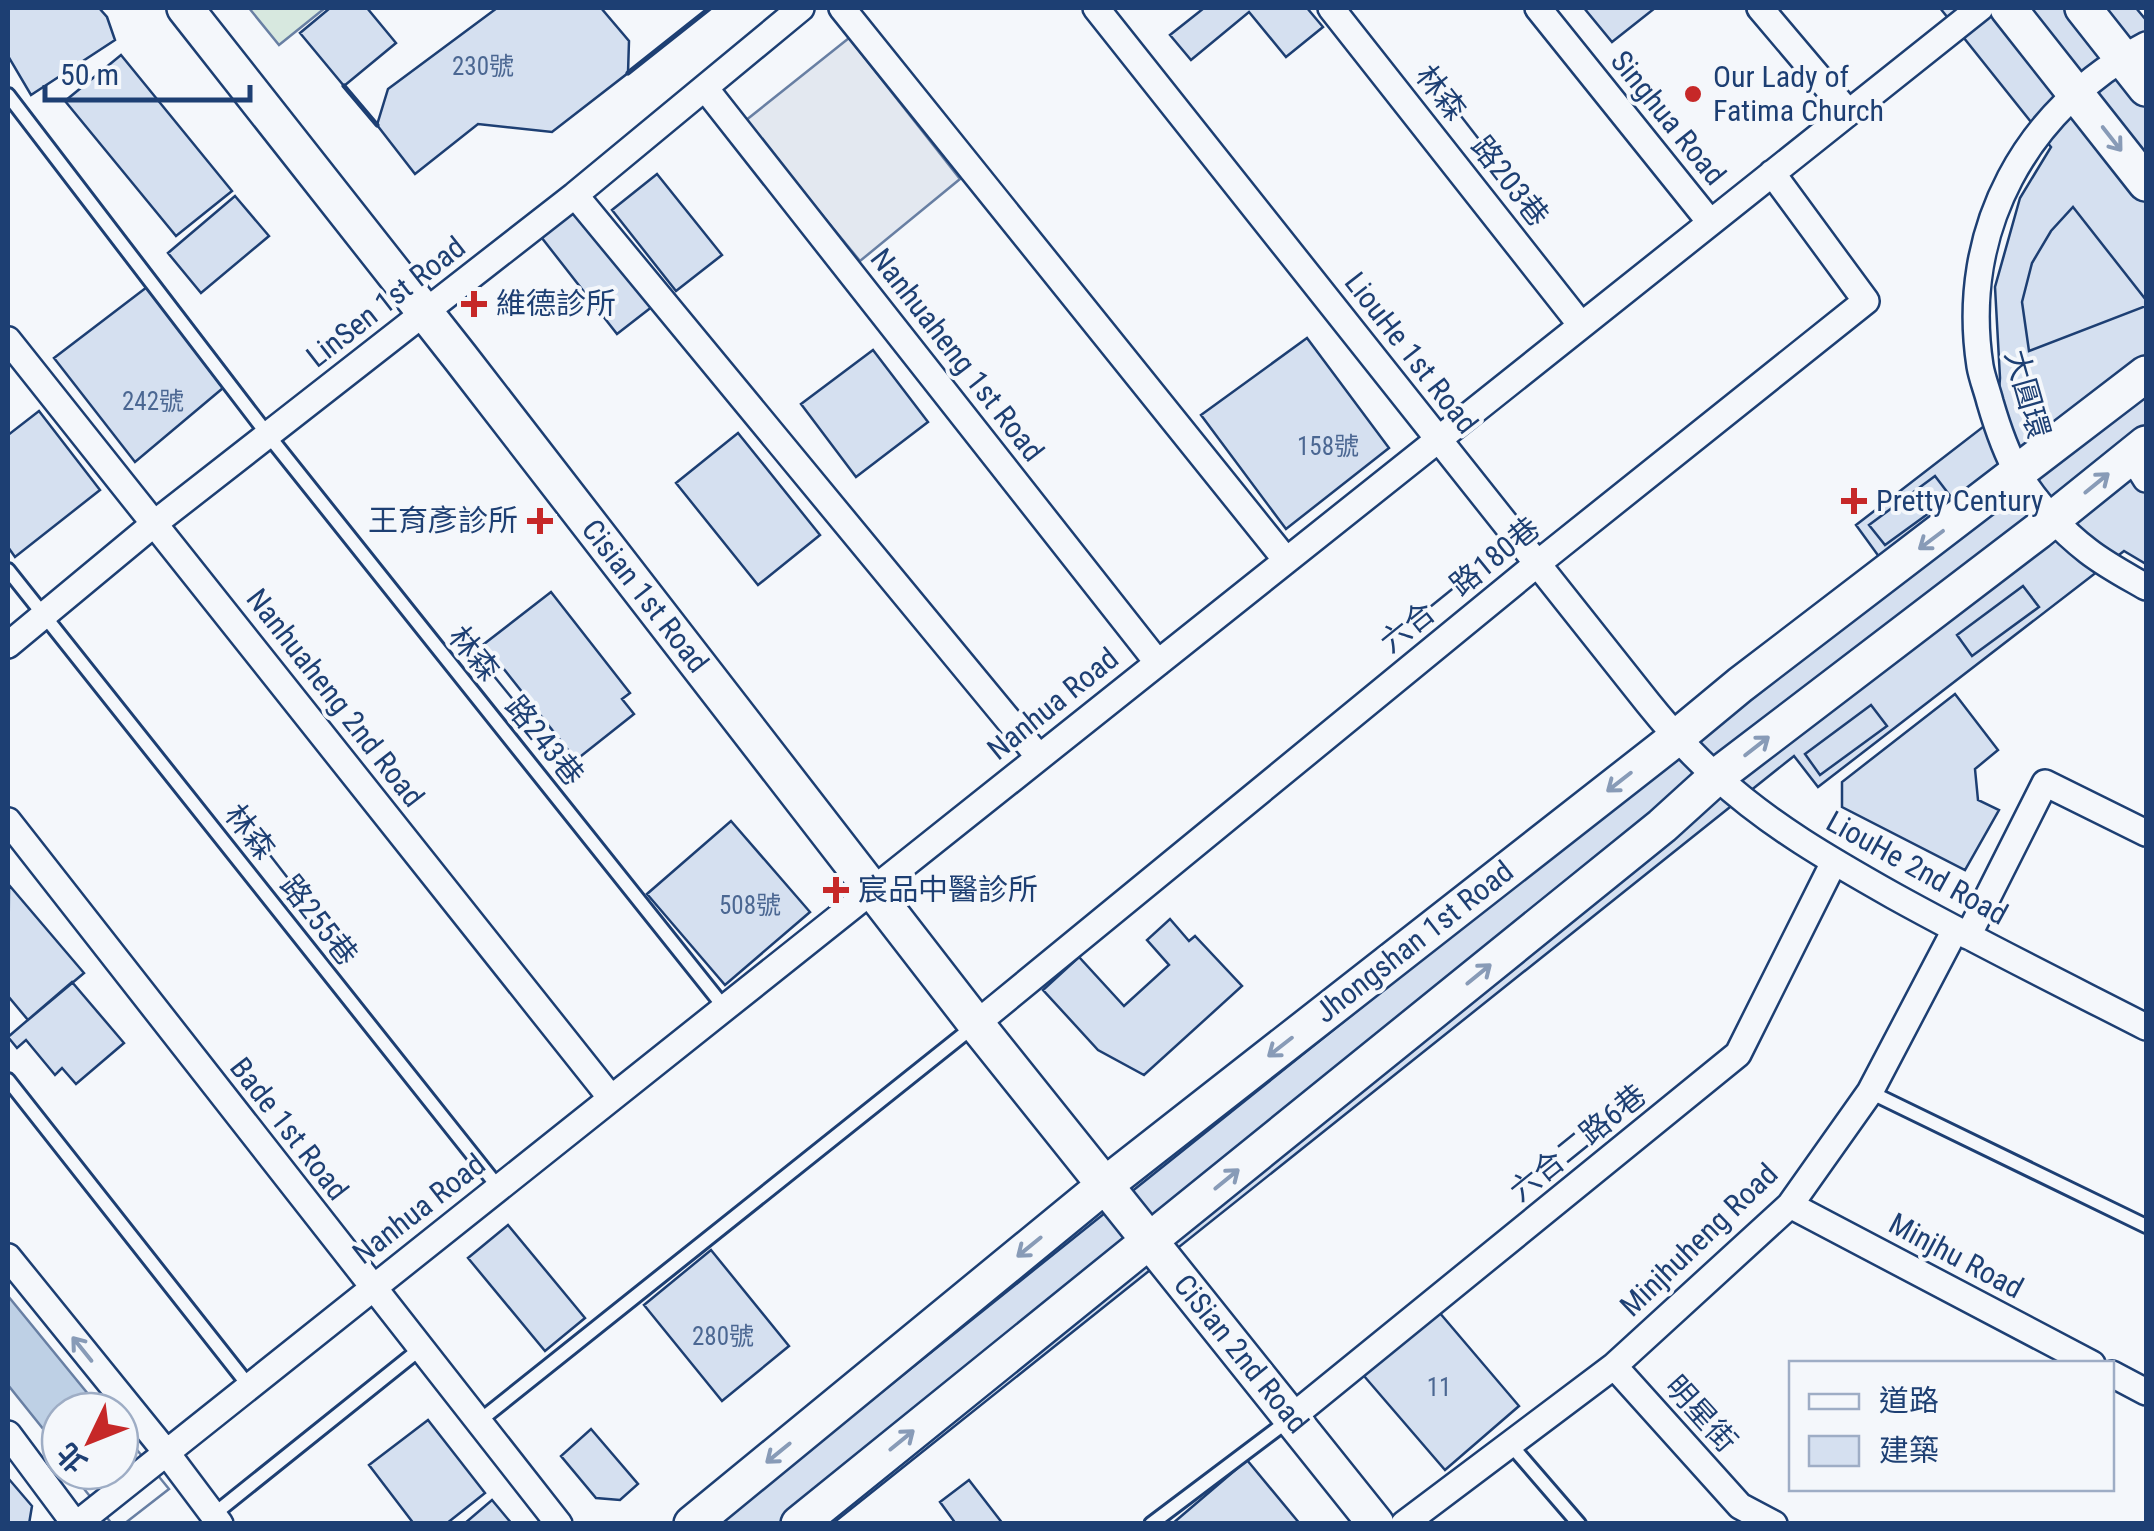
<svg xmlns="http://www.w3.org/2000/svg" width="2154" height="1531" font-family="'Roboto Condensed','Noto Sans TC',sans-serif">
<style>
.green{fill:#d7e8df;stroke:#687fa3;stroke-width:2.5}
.parking{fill:#e3e8f0;stroke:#687fa3;stroke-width:2.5}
.water{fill:#bed0e5;stroke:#687fa3;stroke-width:2.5}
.pier{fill:#f4f7fb;stroke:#687fa3;stroke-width:2.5}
.building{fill:#d5e0f0;stroke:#1d3f73;stroke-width:2.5}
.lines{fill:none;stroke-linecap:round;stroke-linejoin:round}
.lane-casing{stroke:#1d3f73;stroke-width:18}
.street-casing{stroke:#1d3f73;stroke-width:30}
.secondary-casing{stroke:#1d3f73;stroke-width:40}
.lane{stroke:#f4f7fb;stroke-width:12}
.street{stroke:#f4f7fb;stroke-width:25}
.secondary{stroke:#f4f7fb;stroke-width:35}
.wall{stroke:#1d3f73;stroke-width:5}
.oneway{stroke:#889bb7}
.poi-dot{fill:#c62828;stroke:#f4f7fb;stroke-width:4}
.labels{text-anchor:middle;stroke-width:8;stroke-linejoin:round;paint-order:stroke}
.number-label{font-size:25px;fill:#4b6792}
.poi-label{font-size:30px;fill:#1d3f73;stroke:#f4f7fb;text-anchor:start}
.street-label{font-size:30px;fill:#1d3f73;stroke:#f4f7fb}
</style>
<rect width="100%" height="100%" fill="#f4f7fb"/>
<path class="green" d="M249,8H325L279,45Z"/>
<path class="parking" d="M849,38L960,179L860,261L745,121Z"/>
<path class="water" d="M8,1296L102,1411H60V1450L8,1385Z"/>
<path class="pier" d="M124,1434L169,1489L124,1524H112L73,1475L78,1471H120V1437Z"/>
<path class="building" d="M8,8H99L107,17L115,40L31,95L8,56Z
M330,8H367L396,43L344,86L300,33Z
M497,8H601L629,41L628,73L552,132L478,124L415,174L377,125L388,89Z
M1204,8H1307L1323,27L1286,57L1249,12L1191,60L1170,35Z
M1584,8H1655L1612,42Z
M1940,8H2136L2146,20V564L2124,551L1818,787L1794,756L832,1524H717L1534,869L1880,558L1856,525L1983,427L1998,404L2000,378L1995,287L2020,198L2051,147Z
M121,55L232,191L176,236L65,101Z
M657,174L722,255L676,291L612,210Z
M235,196L269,236L201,293L168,253Z
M573,205L653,306L617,334L538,233Z
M2073,207L2146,300V306L2029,351L2022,302L2032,263L2051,231Z
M147,287L223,388L135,462L54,358Z
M1307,338L1389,448L1286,529L1201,415Z
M873,350L928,422L856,477L801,404Z
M39,411L100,490L15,557L8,547V435Z
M738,433L820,535L758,585L676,483Z
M1935,476L1951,497L1885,545L1869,525Z
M2023,586L2039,607L1972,656L1957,635Z
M551,592L630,693L622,699L634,714L576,760L484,644Z
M1955,694L1998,750L1975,769L1978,800L1999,810L1965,870L1842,807V782Z
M1871,705L1887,726L1820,775L1805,754Z
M731,821L810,912L725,985L647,894Z
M9,885L84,973L28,1020L8,996Z
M1170,919L1189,941L1195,936L1242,986L1144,1075L1098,1050L1043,990L1079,957L1124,1006L1169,965L1147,940Z
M72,982L124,1043L76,1084L62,1068L55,1075L26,1040L17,1048L8,1037Z
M508,1225L585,1318L545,1351L468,1258Z
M711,1250L789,1346L722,1401L644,1305Z
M1433,1305L1519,1406L1445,1470L1358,1369Z
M428,1420L485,1493L446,1524H414L369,1465Z
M591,1429L638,1484L620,1500L596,1498L561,1456Z
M1247,1460L1300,1524H1172Z
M8,1478L32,1506L29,1524H8Z
M969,1480L1003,1524H956L940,1502Z
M492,1500L512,1524H464Z"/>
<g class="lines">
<g class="lane-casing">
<path id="lane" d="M8,95L268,435L724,1007
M8,570L499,1188
M8,1080L249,1386
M1870,1092L2146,1226
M478,1422L974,1026
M1510,1444L1579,1524
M213,1515L420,1349
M1151,1524L1289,1420"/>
</g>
<g class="street-casing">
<path id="street" d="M842,8L1286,560
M1096,8L1648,703C1669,729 1691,754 1716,776C1769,825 1832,861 1894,896C1977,942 2062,984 2146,1027
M1331,8L1581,325
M1538,8L1710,222
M1760,8L1848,112
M2146,45C2026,108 1959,230 1980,366C1982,378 1987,390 1990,402C1997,426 2005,451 2018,473C2034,501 2062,531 2088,551C2106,565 2127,576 2146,587
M705,88L1158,663
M575,195L1039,757
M8,340L611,1098
M2131,455L2146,479
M8,645L155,523L575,195L801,8
M8,821L559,1524
M1968,936L2045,783L2146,833
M976,1024L1537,564L1866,301L1772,173
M1790,1205L2092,1364
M8,1257L166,1452L220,1524
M1614,1366L1740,1506L1774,1524
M2112,1374L2146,1392
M1292,1417L1738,1054L1834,862
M8,1434L75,1524
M77,1524L1980,8
M1404,1524L1614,1366L1790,1205L1870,1092L1955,930"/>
</g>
<g class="secondary-casing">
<path id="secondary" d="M185,8L460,357L976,1024L1376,1524
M2008,8L2146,183
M2083,8L2146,88
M692,1524L1105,1185L1676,738L1740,685L2146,374
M799,1524L1662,826L1716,777L2038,531L2146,444"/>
</g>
<use href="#lane" class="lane"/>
<use href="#street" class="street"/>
<use href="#secondary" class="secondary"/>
<path class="wall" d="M628,73L710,8
M344,86L377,125"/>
</g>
<defs><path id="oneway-shaft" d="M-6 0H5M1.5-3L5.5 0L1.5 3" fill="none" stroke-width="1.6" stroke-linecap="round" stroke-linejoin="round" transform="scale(2.5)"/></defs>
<g class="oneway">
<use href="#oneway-shaft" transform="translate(2112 139) rotate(52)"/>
<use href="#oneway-shaft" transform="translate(2097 483) rotate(-39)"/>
<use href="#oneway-shaft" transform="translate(1931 540) rotate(143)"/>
<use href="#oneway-shaft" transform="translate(1757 746) rotate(-38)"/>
<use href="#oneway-shaft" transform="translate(1619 782) rotate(142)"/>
<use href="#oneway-shaft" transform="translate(1479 974) rotate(-39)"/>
<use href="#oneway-shaft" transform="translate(1280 1047) rotate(142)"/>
<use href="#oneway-shaft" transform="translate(1227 1179) rotate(-39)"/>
<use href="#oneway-shaft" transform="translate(1029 1247) rotate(141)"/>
<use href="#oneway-shaft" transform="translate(82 1349) rotate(-129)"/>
<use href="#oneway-shaft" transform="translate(902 1440) rotate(-39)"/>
<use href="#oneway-shaft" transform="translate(778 1453) rotate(141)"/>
</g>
<g class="poi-dot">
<circle cx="1693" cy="94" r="10"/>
<path d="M469 289h10v10h10v10h-10v10h-10v-10h-10v-10h10z"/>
<path d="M1849 486h10v10h10v10h-10v10h-10v-10h-10v-10h10z"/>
<path d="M535 506h10v10h10v10h-10v10h-10v-10h-10v-10h10z"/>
<path d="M831 875h10v10h10v10h-10v10h-10v-10h-10v-10h10z"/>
</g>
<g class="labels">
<g class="number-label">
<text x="483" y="75">230號</text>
<text x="153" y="410">242號</text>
<text x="1328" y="455">158號</text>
<text x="750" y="914">508號</text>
<text x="723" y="1345">280號</text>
<text x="1439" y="1396">11</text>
</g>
<g class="poi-label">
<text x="1713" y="87">Our Lady of<tspan x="1713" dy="34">Fatima Church</tspan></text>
<text x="496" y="314">維德診所</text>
<text x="1876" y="511">Pretty Century</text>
<text x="518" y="531" text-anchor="end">王育彥診所</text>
<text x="858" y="900">宸品中醫診所</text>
</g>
<g class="street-label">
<text transform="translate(1668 118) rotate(51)" y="10">Singhua Road</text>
<text transform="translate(1482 146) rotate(52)" y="10">林森一路203巷</text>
<text transform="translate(386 302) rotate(-38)" y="10">LinSen 1st Road</text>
<text transform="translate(1411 353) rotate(52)" y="10">LiouHe 1st Road</text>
<text transform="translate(957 355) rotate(52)" y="10">Nanhuaheng 1st Road</text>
<text transform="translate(2027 394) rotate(74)" y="10">大圓環</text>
<text transform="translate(1460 585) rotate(-39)" y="10">六合一路180巷</text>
<text transform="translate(645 596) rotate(52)" y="10">Cisian 1st Road</text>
<text transform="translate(335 698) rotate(52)" y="10">Nanhuaheng 2nd Road</text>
<text transform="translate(1053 704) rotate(-39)" y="10">Nanhua Road</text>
<text transform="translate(516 706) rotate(51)" y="10">林森一路243巷</text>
<text transform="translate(1917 868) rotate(29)" y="10">LiouHe 2nd Road</text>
<text transform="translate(291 885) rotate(52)" y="10">林森一路255巷</text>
<text transform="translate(1414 942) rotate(-38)" y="10">Jhongshan 1st Road</text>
<text transform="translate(289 1129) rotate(52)" y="10">Bade 1st Road</text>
<text transform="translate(1578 1143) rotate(-39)" y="10">六合二路6巷</text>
<text transform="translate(419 1209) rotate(-38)" y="10">Nanhua Road</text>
<text transform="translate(1699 1240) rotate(-44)" y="10">Minjhuheng Road</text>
<text transform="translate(1956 1256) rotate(28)" y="10">Minjhu Road</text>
<text transform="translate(1241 1354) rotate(51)" y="10">CiSian 2nd Road</text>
<text transform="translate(1701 1414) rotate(48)" y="10">明星街</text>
</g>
</g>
<rect width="2154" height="1531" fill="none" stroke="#1d3f73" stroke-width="20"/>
<rect x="1789" y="1361" width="325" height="130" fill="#f4f7fb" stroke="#9eadc5" stroke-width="2.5"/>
<rect x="1809" y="1394" width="50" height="15" fill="#f4f7fb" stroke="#9eadc5" stroke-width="2.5"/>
<text x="1879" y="1411" font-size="30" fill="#1d3f73">道路</text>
<rect x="1809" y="1436" width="50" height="30" fill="#d5e0f0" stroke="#9eadc5" stroke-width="2.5"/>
<text x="1879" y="1461" font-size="30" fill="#1d3f73">建築</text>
<g transform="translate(90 1441) rotate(227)"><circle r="48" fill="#f4f7fb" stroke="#9eadc5" stroke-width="2.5"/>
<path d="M0-8L18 38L0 25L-18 38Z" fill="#c62828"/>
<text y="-15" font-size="28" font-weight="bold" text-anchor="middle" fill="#1d3f73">北</text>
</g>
<path d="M45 85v15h205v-15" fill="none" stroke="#1d3f73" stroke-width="5"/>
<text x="60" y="85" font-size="30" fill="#1d3f73" stroke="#f4f7fb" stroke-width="8" paint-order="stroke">50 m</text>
</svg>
